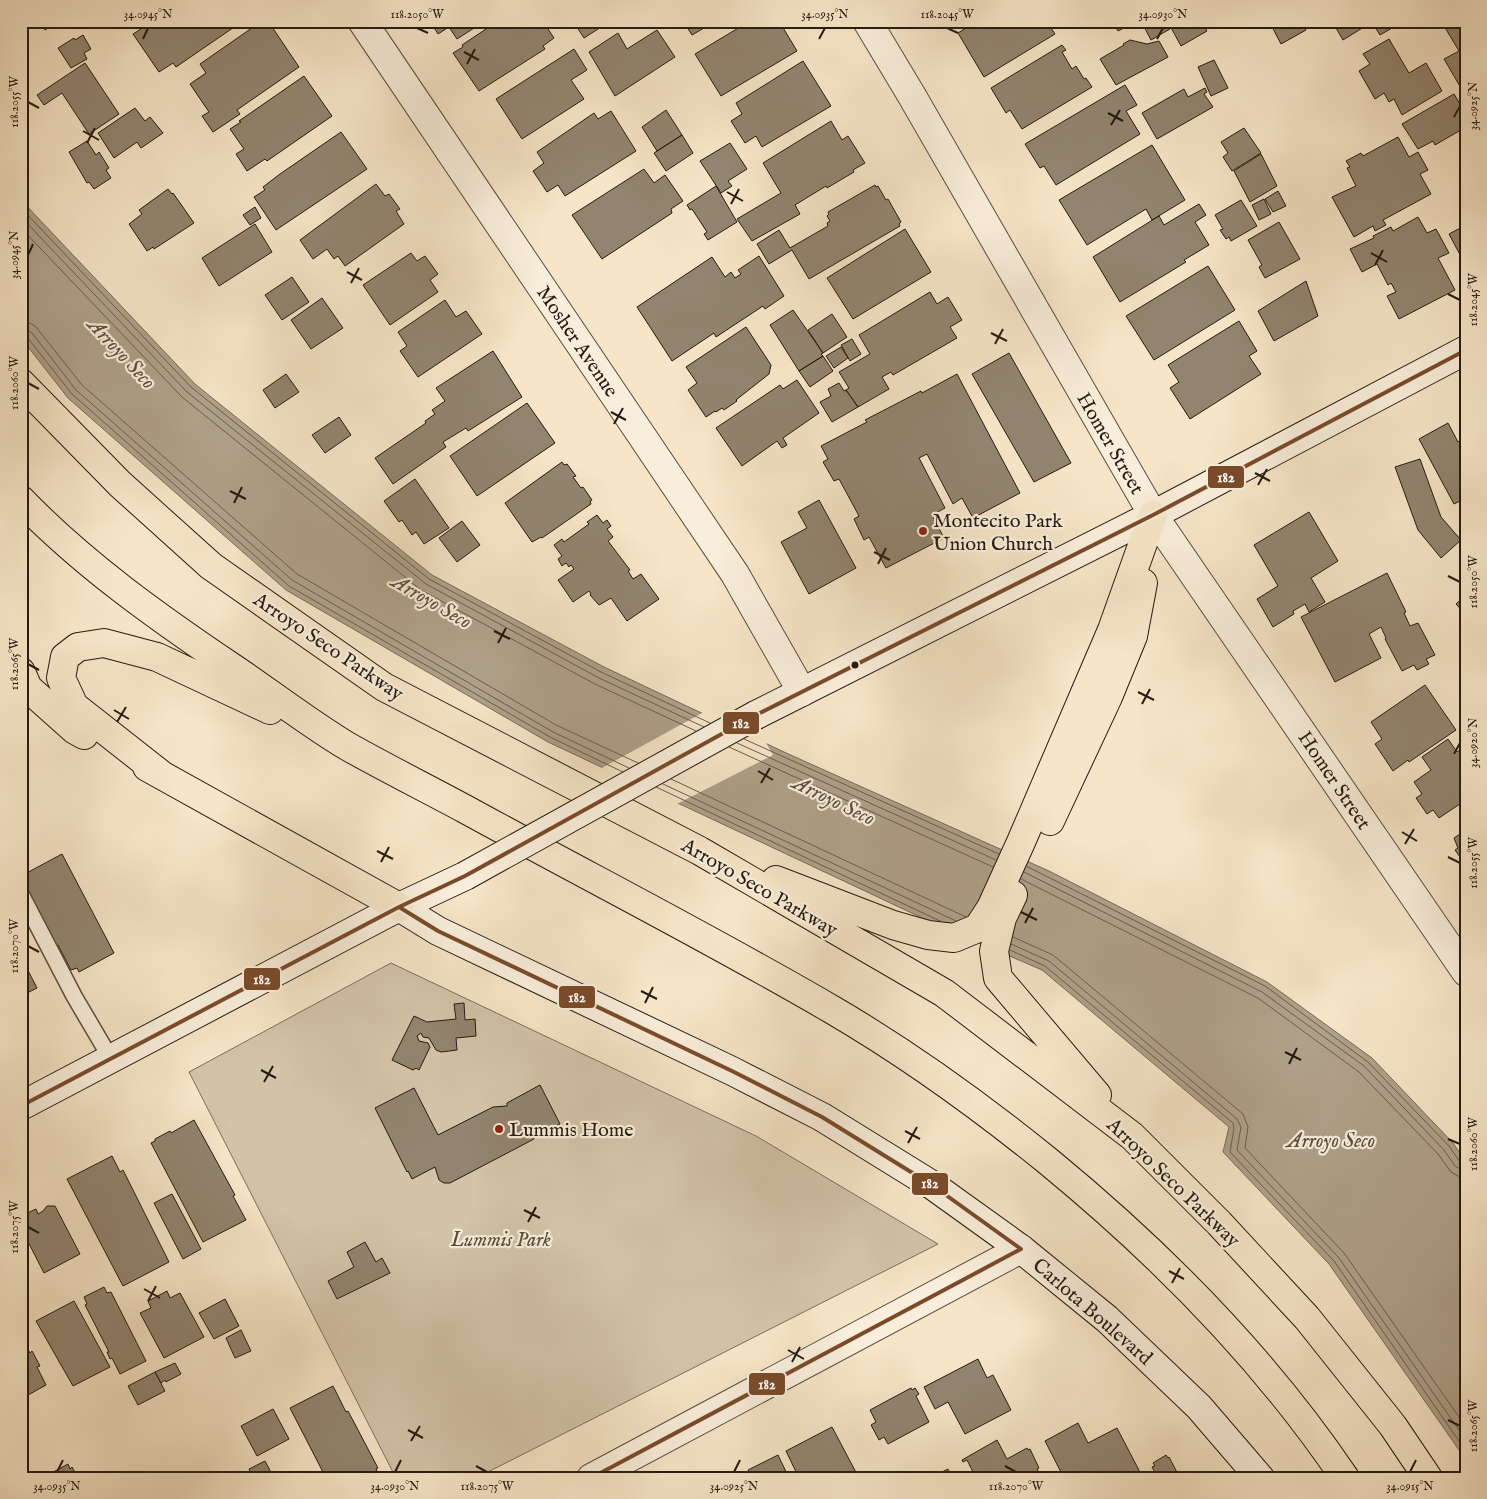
<svg xmlns="http://www.w3.org/2000/svg" width="1487" height="1499" font-family="'IM FELL English',serif">
<style>
.green{fill:#d3c3a8;stroke:#7c6f5c}
.water{fill:#afa089;stroke:#786b59}
.pier{fill:#f6e5c7}
.lines{fill:none;stroke-linecap:round;stroke-linejoin:round}
.shore{stroke:#6a5e4c;stroke-width:1}
.building{fill:#92846f;stroke:#261b10}
.lane-casing{stroke:#5a4e3e;stroke-width:18}
.street-casing{stroke:#5a4e3e;stroke-width:30}
.secondary-casing{stroke:#261b10;stroke-width:30}
.highway-casing{stroke:#261b10;stroke-width:30}
.lane{stroke:#f9eedb;stroke-width:15}
.street{stroke:#f9eedb;stroke-width:28}
.secondary{stroke:#f9eedb;stroke-width:28}
.highway{stroke:#f6e5c7;stroke-width:28}
.secondary-bridge-casing{stroke:#261b10;stroke-width:30;stroke-linecap:butt}
.secondary-bridge{stroke:#f9eedb;stroke-width:28}
.bus-1-casing{stroke:#f9eedb;stroke-width:8}
.bus-1{stroke:#7a4b2a;stroke-width:4}
.ticks{fill:none;stroke:#261b10;stroke-width:2}
.poi-dot{fill:#8f2418;stroke:#f9eedb;stroke-width:2}
.bus-dot{fill:#261b10;stroke:#f9eedb;stroke-width:2}
.labels{text-anchor:middle;stroke-width:4.5;stroke-linejoin:round;paint-order:stroke}
.street-label{font-size:20px;fill:#261b10;stroke:#f9eedb}
.poi-label{font-size:20px;fill:#261b10;stroke:#f9eedb;text-anchor:start}
.park-label{font-size:20px;font-style:italic;fill:#5a4d3e;stroke:#f9eedb}
.water-label{font-size:21px;font-style:italic;fill:#5d5040;stroke:#f9eedb}
.line-badge{stroke:#f9eedb;stroke-width:2}
.badge-label{font-size:14px;text-anchor:middle;font-weight:bold;fill:#fff}
.neatline{fill:none;stroke:#261b10;stroke-width:2}
.ticks-label{font-size:12px;text-anchor:middle;fill:#261b10}
</style>
<rect width="100%" height="100%" fill="#f6e5c7"/>
<filter id="stains"><feTurbulence type="fractalNoise" baseFrequency=".004" numOctaves="4"/><feColorMatrix values="0 0 0 0 .2 0 0 0 0 .09 0 0 0 0 .02 0 0 0 .5 -.17"/></filter>
<radialGradient id="worn" r=".72"><stop offset=".6" stop-color="#630" stop-opacity="0"/><stop offset="1" stop-color="#630" stop-opacity=".3"/></radialGradient>
<path class="green" d="M391,963L756,1136L938,1244L476,1478H396L189,1072Z"/>
<path class="water" d="M21,200L195,384L432,575L604,667L784,752L1049,871L1267,982L1372,1058L1453,1143L1466,1162V1460L1329,1264L1223,1152L1229,1127L1042,970L933,923L548,742L286,590L68,398L21,338Z"/>
<path class="pier" d="M704,712L765,741L773,755L675,805L600,769Z"/>
<g class="lines">
<path class="shore" d="M21,208L191,387L429,579L601,672L710,723
M21,217L187,392L426,584L599,678L704,727
M21,228L182,397L421,590L595,684L696,731
M21,322L30,323L36,327L82,385L297,574L556,725L638,763
M21,329L27,330L32,333L76,390L292,580L553,732L629,768
M21,335L27,337L72,394L289,586L550,737L623,772
M744,739L999,854
M737,743L996,860
M729,747L993,867
M671,779L966,917
M663,784L956,921
M656,787L942,922
M1026,866L1265,986L1368,1062L1449,1146L1460,1162L1466,1164
M1024,872L1262,992L1364,1066L1444,1150L1455,1166L1460,1169L1466,1170
M1021,879L1258,998L1359,1072L1438,1154L1451,1172L1458,1176L1466,1178
M1013,937L1053,955L1243,1114L1248,1127L1245,1148L1344,1253L1466,1427
M1011,944L1049,961L1237,1119L1241,1127L1237,1150L1339,1258L1466,1440
M1010,950L1045,966L1233,1123L1234,1128L1230,1152L1334,1261L1466,1451"/>
</g>
<path class="building" d="M39,21H58L45,30Z
M243,21L176,67L173,63L159,72L133,34L147,25L145,21Z
M262,21H268L299,67L237,110L240,114L213,132L202,116L209,112L190,84L206,73L200,64Z
M430,21H485L457,39L449,27L438,34Z
M498,21H546L544,23L554,38L543,46L545,49L479,91L453,53L463,47L462,45Z
M573,21H608L609,22L584,38Z
M683,21H716L692,35Z
M750,21H779L797,51L721,96L695,54Z
M977,21H1061V22L1051,28L1055,34L984,77L958,33Z
M1112,21H1132L1133,23L1118,31Z
M1141,21H1168L1166,22L1170,29L1151,40Z
M1174,21H1201L1207,31L1181,46L1169,24Z
M1269,21H1301L1306,30L1281,44Z
M1332,21H1404L1380,35L1372,22L1343,40Z
M1441,21H1466V85L1461,88L1444,59L1459,51Z
M657,30L675,57L615,96L589,52L618,33L627,49Z
M83,35L91,49L84,53L87,59L71,68L58,48L74,38L75,40Z
M1389,39L1409,73L1426,63L1442,91L1402,115L1394,99L1389,102L1384,93L1375,99L1359,71L1370,64L1363,54Z
M1130,40L1147,44L1159,41L1168,57L1116,85L1100,59L1124,45L1123,44Z
M1062,45L1066,50L1062,52L1072,69L1076,66L1084,79L1086,78L1092,87L1022,129L1010,110L1006,113L991,88Z
M574,49L587,70L571,80L584,99L522,139L496,99Z
M1214,60L1228,88L1211,96L1198,67Z
M803,61L831,106L762,147L756,136L745,143L731,121L742,114L736,103Z
M85,63L119,114L89,134L62,93L44,105L37,95Z
M304,76L332,116L267,161L265,159L247,171L236,154L244,149L230,129L241,122L239,121Z
M1125,85L1137,105L1126,111L1140,134L1056,185L1044,166L1040,168L1025,144Z
M1205,88L1207,92L1204,94L1213,107L1157,139L1142,113L1184,89L1188,97Z
M1454,94L1466,114V127L1435,145L1433,141L1418,149L1402,124Z
M135,108L145,121L150,117L163,133L141,148L137,142L114,158L98,133Z
M666,110L682,135L657,151L642,127Z
M611,111L636,151L565,196L558,185L547,192L533,171L544,163L537,152L594,113L598,119Z
M831,121L842,140L848,136L865,163L853,170L854,172L827,188L826,186L795,205L800,214L752,241L737,219L781,193L763,163Z
M1244,128L1261,153L1232,171L1223,157L1228,153L1221,142Z
M341,132L367,169L276,230L254,197L265,190L263,187L280,174Z
M682,135L693,153L666,171L654,153Z
M1398,137L1409,157L1418,152L1428,170L1420,174L1431,194L1383,220L1386,225L1375,231L1373,226L1354,237L1332,197L1356,186L1347,168L1350,167L1346,161L1361,153L1363,156Z
M87,141L96,155L99,152L109,168L106,170L111,178L94,189L89,182L87,183L69,152Z
M730,143L747,169L728,181L732,186L721,193L700,161Z
M1152,145L1185,200L1152,220L1146,209L1087,245L1059,200Z
M1261,154L1277,186L1250,202L1234,171Z
M644,169L654,183L665,175L683,201L671,209L672,213L602,259L572,215Z
M376,184L385,196L389,194L400,209L396,211L404,224L345,266L338,256L334,259L327,249L313,259L300,240Z
M875,185L876,187L878,186L886,200L888,199L901,222L899,224L900,226L809,279L792,250L769,264L757,244L779,230L790,248L828,226L827,223L830,221L827,216L829,214L828,212Z
M716,186L737,222L708,240L704,234L707,232L692,209L690,210L687,205Z
M168,189L172,194L173,193L194,223L154,249L153,247L147,251L129,224L142,214L139,210Z
M1278,191L1286,206L1273,212L1265,199Z
M1264,199L1271,214L1259,220L1252,205Z
M1241,200L1257,226L1231,241L1229,237L1226,239L1220,230L1223,229L1215,215Z
M1199,204L1206,215L1195,222L1209,245L1184,260L1186,262L1120,302L1093,257L1159,216L1164,225Z
M255,207L261,218L250,225L243,215Z
M1418,217L1427,233L1436,229L1449,253L1438,258L1455,290L1399,319L1387,296L1396,292L1391,283L1388,285L1377,264L1362,272L1350,249L1374,238L1373,236L1391,227L1393,231Z
M1279,222L1300,259L1265,278L1259,267L1262,265L1248,240Z
M255,224L272,252L219,286L202,258Z
M1466,225V266L1449,234Z
M905,229L931,272L853,319L827,278Z
M411,253L417,261L425,256L438,274L430,280L438,292L390,325L363,285Z
M759,256L784,296L765,309L763,306L716,337L714,333L672,361L637,307L712,257L725,277L731,272L735,278L741,274L738,270Z
M1208,266L1235,310L1154,360L1126,316Z
M292,277L309,302L282,320L265,295Z
M1306,281L1318,316L1274,341L1258,311Z
M930,292L937,304L948,297L962,320L950,327L957,338L893,375L891,372L882,377L889,389L858,407L846,390L849,388L839,372L870,354L859,335Z
M322,298L343,328L311,349L291,320Z
M445,300L456,317L466,311L482,334L418,377L400,351L407,346L398,332Z
M793,310L823,353L821,354L823,356L799,371L770,325Z
M832,314L847,337L823,353L808,330Z
M1239,321L1257,351L1249,356L1261,374L1190,419L1170,388L1179,382L1168,365Z
M746,327L771,365L769,374L736,400L737,401L724,410L722,408L716,412L715,411L706,417L688,390L697,383L686,367Z
M852,339L861,354L850,361L841,345Z
M841,347L848,358L834,368L826,356Z
M493,351L522,397L468,431L466,428L443,442L446,447L393,484L375,458L426,423L425,421L435,414L432,410L445,401L436,388Z
M1009,353L1071,463L1034,482L972,374Z
M823,356L833,371L810,387L799,371Z
M286,374L299,392L275,408L263,390Z
M957,374L1020,493L973,518L962,498L953,504L927,454L919,458L945,508L932,515L944,538L886,568L869,537L864,540L854,519L859,516L839,479L834,481L823,462L828,459L821,446L867,422L865,420L921,391L922,393Z
M797,380L819,413L783,438L787,445L782,448L777,441L742,466L716,428L780,385L783,389Z
M839,383L844,391L846,390L858,407L832,422L820,402L831,396L828,389Z
M527,403L555,443L477,496L450,456Z
M339,417L351,435L325,453L312,435Z
M1448,423L1458,442L1466,437V453L1464,454L1466,456V498L1454,504L1419,439Z
M1420,459L1441,517L1461,540L1441,558L1418,530L1395,467Z
M562,462L564,465L567,464L576,476L573,477L581,488L583,487L592,500L590,501L591,504L542,538L541,537L532,542L505,503Z
M415,479L449,528L424,544L416,532L412,535L402,520L399,522L384,501Z
M819,500L856,568L809,594L781,542L807,528L798,512Z
M1309,512L1338,561L1311,578L1325,602L1309,612L1305,604L1293,611L1294,614L1273,627L1257,599L1278,586L1254,545Z
M597,515L603,523L607,520L611,526L607,529L613,537L608,541L630,570L628,571L633,579L641,574L659,599L627,621L611,598L599,605L590,595L591,594L589,591L573,602L558,580L574,569L571,565L569,567L566,563L562,566L558,559L562,556L554,545L562,539L564,542L589,524L587,522Z
M462,521L480,545L457,562L439,538Z
M1387,573L1406,612L1404,613L1410,626L1418,623L1435,655L1426,659L1429,664L1417,670L1414,665L1402,671L1385,639L1386,638L1381,627L1369,634L1381,658L1335,682L1301,617Z
M1466,595V615L1456,604Z
M1425,685L1456,730L1409,762L1408,760L1393,771L1375,744L1382,739L1371,722Z
M1448,739L1457,752L1461,749L1466,757V800L1439,818L1433,810L1427,814L1416,798L1422,794L1414,782L1431,770L1422,757Z
M1466,830V863L1465,864L1455,850L1458,848L1454,838Z
M62,854L114,953L79,972L77,968L71,970L58,945L56,947L21,876Z
M21,957L37,988L21,996Z
M464,1003L465,1020L475,1019L476,1036L456,1038L457,1050L441,1052L436,1050L429,1038L423,1037L421,1033L417,1036L419,1041L428,1043L430,1047L419,1070L416,1068L413,1070L392,1060L414,1016L427,1022L456,1019L454,1004Z
M540,1085L560,1124L533,1137L534,1139L450,1183H444L439,1180L435,1167L412,1179L408,1171L407,1172L375,1108L414,1088L438,1135L493,1107L507,1106V1103Z
M194,1120L235,1195L233,1196L246,1220L203,1242L151,1143L155,1141V1139L170,1131L171,1133Z
M112,1156L120,1172L123,1170L169,1262L123,1286L67,1179Z
M172,1194L201,1249L183,1259L154,1203Z
M47,1206H55L80,1254L44,1273L21,1228V1216L36,1209L38,1214L43,1211Z
M365,1242L376,1262L382,1258L390,1273L337,1299L328,1281L354,1267L347,1252Z
M104,1287L107,1293L111,1292L146,1361L120,1374L112,1358L110,1359L107,1352H109L85,1305L87,1304L84,1297Z
M167,1291L170,1298L180,1293L204,1337L164,1358L140,1313L151,1308L148,1301Z
M225,1299L239,1326L214,1339L199,1313Z
M74,1301L110,1367L73,1386L36,1321Z
M241,1330L251,1351L235,1358L226,1338Z
M21,1337L30,1353L32,1351L40,1366L37,1367L46,1385L21,1399Z
M978,1359L987,1378L993,1375L1011,1410L965,1434L948,1402L935,1409L924,1387Z
M175,1363L181,1374L166,1382L165,1380L161,1383L155,1372Z
M155,1372L165,1391L138,1405L128,1386Z
M333,1386L346,1412L348,1411L378,1468L376,1469L380,1478H326L290,1408Z
M911,1388L912,1390L915,1388L919,1394L916,1396L929,1422L888,1444L884,1437L879,1440L871,1425L876,1422L870,1410Z
M273,1409L289,1439L257,1456L241,1426Z
M1078,1423L1088,1443L1117,1428L1143,1478H1064L1045,1441Z
M832,1427L859,1478H799L786,1451Z
M997,1440L1007,1459L1027,1448L1028,1450L1030,1449L1039,1468L1037,1469L1042,1478H976L967,1460L963,1462L962,1460Z
M778,1455L789,1478H752L748,1470Z
M1166,1455L1168,1458L1169,1457L1180,1478H1158L1152,1467L1155,1466L1153,1463Z
M265,1461L274,1478H247L252,1475L249,1469Z
M68,1464L70,1469L72,1467L78,1478H42Z
M948,1469L952,1478H930Z"/>
<g class="lines">
<g class="lane-casing">
<path id="lane" d="M21,894L74,996L111,1059"/>
</g>
<g class="street-casing">
<path id="street" d="M362,21L735,574L802,692
M867,21L912,96L1153,515L1466,972
M591,1478L1021,1249"/>
</g>
<g class="secondary-casing">
<path id="secondary" d="M756,715L1153,515L1466,350
M399,907L438,931L732,1071L822,1117L932,1185L1021,1249L1107,1319L1199,1407L1260,1478
M21,1106L399,907L465,876"/>
</g>
<g class="highway-casing">
<path id="highway" d="M21,383L120,484L211,566L384,687L700,851L944,993L1132,1136L1219,1223L1307,1318L1393,1426L1428,1478
M21,500C83,564 156,616 230,666C269,692 307,722 347,746C386,768 426,788 465,809C587,876 711,939 831,1009C908,1054 980,1106 1049,1162C1161,1254 1264,1358 1345,1478
M21,672L28,688L75,730L84,735
M147,767L399,907
M163,776L74,706L61,678L65,657L78,647L104,643L157,657L270,710
M1050,821L1108,697L1133,636L1143,583
M776,880L893,925L928,935L954,938L978,928L991,908L1021,842L1112,630L1153,515
M1013,895L1002,918L994,951L998,978L1097,1095"/>
</g>
<use href="#lane" class="lane"/>
<use href="#street" class="street"/>
<use href="#secondary" class="secondary"/>
<use href="#highway" class="highway"/>
<g class="secondary-bridge-casing">
<path id="secondary-bridge" d="M465,876L756,715"/>
</g>
<use href="#secondary-bridge" class="secondary-bridge"/>
<g class="bus-1-casing">
<path id="bus-1" d="M399,907L438,931L732,1071L822,1117L932,1185L1021,1249L591,1478
M21,1106L399,907L465,876L756,715L1153,515L1466,350"/>
</g>
<use href="#bus-1" class="bus-1"/>
</g>
<path class="ticks" d="M417,28L428,33M947,28L958,33M143,39L148,28M819,39L825,28M1157,39L1163,28M464,52L479,60M467,64L475,49M28,102L39,108M1108,113L1123,121M1454,117L1460,106M1111,125L1120,110M83,131L99,140M87,143L95,128M727,192L743,201M731,204L739,189M1371,253L1387,262M28,255L33,244M1375,265L1383,250M347,272L362,280M351,283L359,268M1448,294L1460,300M991,333L1007,341M995,344L1003,329M28,383L39,389M611,412L626,420M614,424L623,408M1255,473L1270,481M1258,485L1267,469M230,491L246,499M234,503L242,487M874,552L890,560M878,564L886,548M1448,576L1460,582M494,631L510,639M498,643L506,628M28,664L39,670M1138,692L1154,700M1142,704L1150,689M114,710L129,719M117,722L126,707M1454,754L1460,743M758,771L773,780M761,783L770,768M1402,832L1417,841M1405,844L1414,829M377,851L393,859M1448,857L1460,863M381,862L389,847M1021,912L1037,920M1025,923L1033,908M28,946L39,952M641,991L657,999M645,1003L653,987M1285,1052L1301,1060M1289,1064L1297,1048M261,1070L276,1078M264,1082L273,1066M905,1131L920,1139M1448,1139L1460,1144M908,1143L917,1127M524,1210L540,1218M528,1222L536,1207M28,1227L39,1233M1169,1271L1184,1279M1172,1283L1180,1268M144,1289L160,1298M148,1301L156,1286M788,1350L804,1359M792,1362L800,1347M1448,1420L1460,1426M408,1430L423,1438M411,1441L420,1426M476,1466L487,1472M1005,1466L1016,1472M57,1472L63,1460M395,1472L401,1460M734,1472L740,1460M1410,1472L1416,1460"/>
<g class="poi-dot">
<circle cx="923" cy="531" r="5"/>
<circle cx="499" cy="1129" r="5"/>
</g>
<circle class="bus-dot" cx="855" cy="665" r="4.5"/>
<g class="labels">
<g class="street-label">
<text transform="translate(578 341) rotate(56)" y="7">Mosher Avenue</text>
<text transform="translate(1111 443) rotate(60)" y="7">Homer Street</text>
<text transform="translate(329 646) rotate(34)" y="7">Arroyo Seco Parkway</text>
<text transform="translate(1335 780) rotate(56)" y="7">Homer Street</text>
<text transform="translate(760 887) rotate(30)" y="7">Arroyo Seco Parkway</text>
<text transform="translate(1174 1182) rotate(44)" y="7">Arroyo Seco Parkway</text>
<text transform="translate(1093 1311) rotate(41)" y="7">Carlota Boulevard</text>
</g>
<g class="poi-label">
<text x="933" y="527">Montecito Park<tspan x="933" dy="23">Union Church</tspan></text>
<text x="509" y="1136">Lummis Home</text>
</g>
<g class="park-label">
<text x="501" y="1246">Lummis Park</text>
</g>
<g class="water-label">
<text transform="translate(122 353) rotate(47)" y="7">Arroyo Seco</text>
<text transform="translate(432 601) rotate(30)" y="7">Arroyo Seco</text>
<text transform="translate(834 800) rotate(26)" y="7">Arroyo Seco</text>
<text x="1331" y="1147">Arroyo Seco</text>
</g>
</g>
<g class="line-badge">
<rect x="1207" y="465" width="38" height="24" rx="5" fill="#7a4b2a"/>
<rect x="722" y="711" width="38" height="24" rx="5" fill="#7a4b2a"/>
<rect x="243" y="967" width="38" height="24" rx="5" fill="#7a4b2a"/>
<rect x="558" y="985" width="38" height="24" rx="5" fill="#7a4b2a"/>
<rect x="911" y="1172" width="38" height="24" rx="5" fill="#7a4b2a"/>
<rect x="748" y="1372" width="38" height="24" rx="5" fill="#7a4b2a"/>
</g>
<g class="badge-label">
<text x="1226" y="482">182</text>
<text x="741" y="728">182</text>
<text x="262" y="984">182</text>
<text x="577" y="1002">182</text>
<text x="930" y="1188">182</text>
<text x="767" y="1389">182</text>
</g>
<rect width="1487" height="1499" fill="none" stroke="#f6e5c7" stroke-width="55"/>
<rect x="28" y="28" width="1432" height="1444" class="neatline"/>
<g class="ticks-label">
<text x="148" y="18">34.0945°N</text>
<text x="417" y="18">118.2050°W</text>
<text x="825" y="18">34.0935°N</text>
<text x="947" y="18">118.2045°W</text>
<text x="1163" y="18">34.0930°N</text>
<text transform="translate(14 102) rotate(-90)" y="4">118.2055°W</text>
<text transform="translate(1473 106) rotate(-90)" y="4">34.0925°N</text>
<text transform="translate(14 255) rotate(-90)" y="4">34.0945°N</text>
<text transform="translate(1473 300) rotate(-90)" y="4">118.2045°W</text>
<text transform="translate(14 383) rotate(-90)" y="4">118.2060°W</text>
<text transform="translate(1473 582) rotate(-90)" y="4">118.2050°W</text>
<text transform="translate(14 664) rotate(-90)" y="4">118.2065°W</text>
<text transform="translate(1473 743) rotate(-90)" y="4">34.0920°N</text>
<text transform="translate(1473 863) rotate(-90)" y="4">118.2055°W</text>
<text transform="translate(14 946) rotate(-90)" y="4">118.2070°W</text>
<text transform="translate(1473 1144) rotate(-90)" y="4">118.2060°W</text>
<text transform="translate(14 1227) rotate(-90)" y="4">118.2075°W</text>
<text transform="translate(1473 1426) rotate(-90)" y="4">118.2065°W</text>
<text x="57" y="1490">34.0935°N</text>
<text x="395" y="1490">34.0930°N</text>
<text x="487" y="1490">118.2075°W</text>
<text x="734" y="1490">34.0925°N</text>
<text x="1016" y="1490">118.2070°W</text>
<text x="1410" y="1490">34.0915°N</text>
</g>
<rect width="100%" height="100%" filter="url(#stains)"/>
<rect width="100%" height="100%" fill="url(#worn)"/>
</svg>
